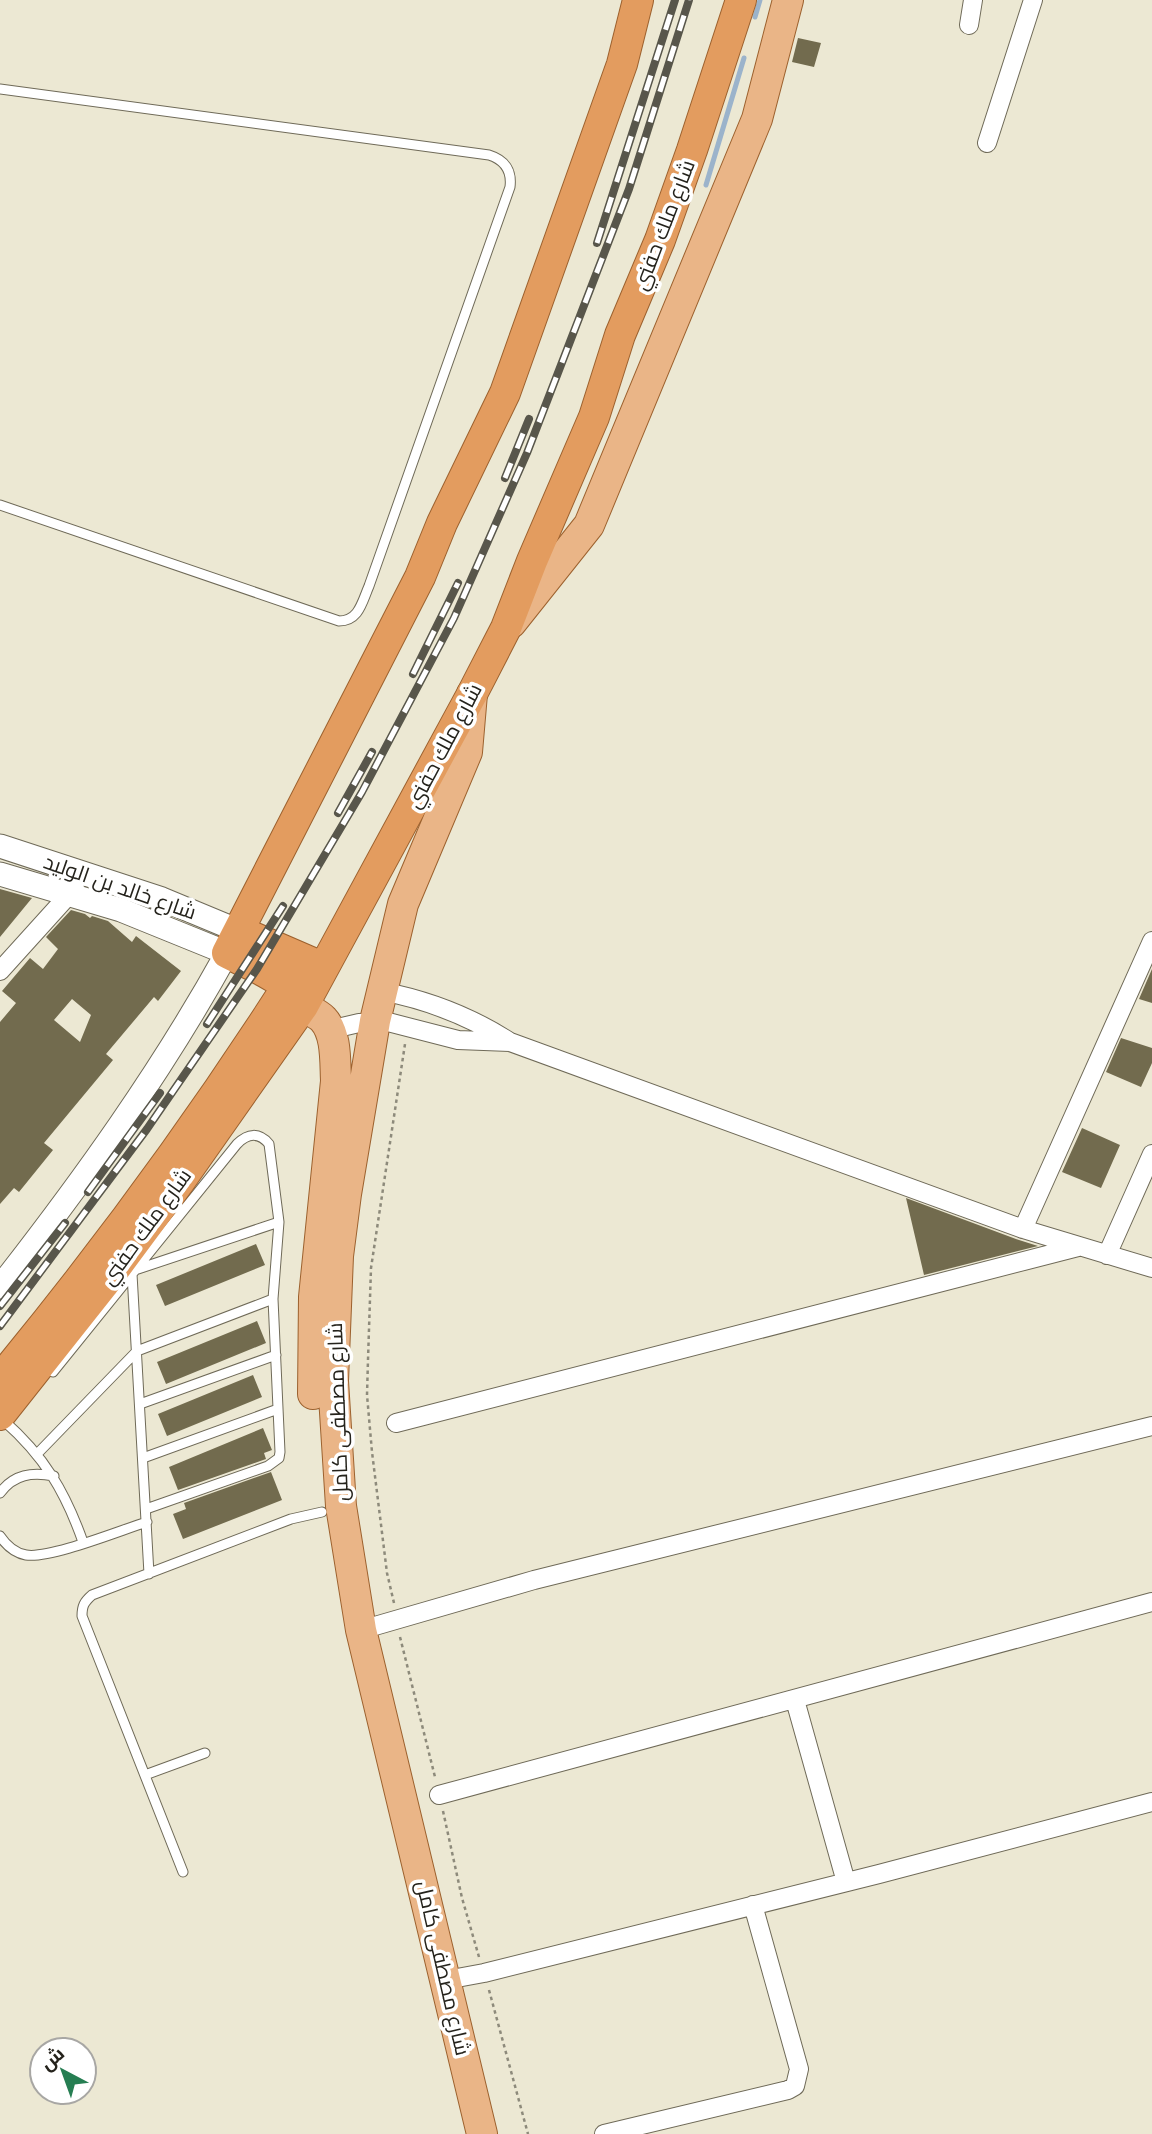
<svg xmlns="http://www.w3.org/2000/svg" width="1152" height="2134" font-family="Quicksand,Cairo,sans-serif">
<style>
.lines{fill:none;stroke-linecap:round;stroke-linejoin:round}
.stream{stroke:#9bb3cb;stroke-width:5}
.building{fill:#726b4e;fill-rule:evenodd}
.service-casing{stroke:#6f6a58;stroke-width:11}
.minor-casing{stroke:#6f6a58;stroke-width:20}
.tertiary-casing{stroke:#6f6a58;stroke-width:25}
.primary-casing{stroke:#9c612e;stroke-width:32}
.trunk-casing{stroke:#9c612e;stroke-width:32}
.path{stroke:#8d8a7b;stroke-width:2.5;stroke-dasharray:3.5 3.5;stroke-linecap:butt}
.service{stroke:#fff;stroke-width:9}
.minor{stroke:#fff;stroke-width:18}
.tertiary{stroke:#fff;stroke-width:23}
.primary{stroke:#eab587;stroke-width:30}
.trunk{stroke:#e39c5f;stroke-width:30}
.rail-casing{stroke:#58564b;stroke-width:8}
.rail{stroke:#fff;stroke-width:5;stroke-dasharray:16;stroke-linecap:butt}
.labels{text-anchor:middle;stroke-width:7;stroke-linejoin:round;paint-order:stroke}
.street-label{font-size:21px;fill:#25231c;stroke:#fff}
</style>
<rect width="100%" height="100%" fill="#ece8d3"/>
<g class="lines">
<path class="stream" d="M755,17L760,0
M706,185L744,58"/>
</g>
<path class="building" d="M798,38L821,43L814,67L792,62Z
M0,889L32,898L0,937Z
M71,910L85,914L90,918L92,916L108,921L132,942L136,936L181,971L158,1001L154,997L106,1054L113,1060L44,1143L53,1150L19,1192L14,1188L0,1204V1022L16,1003L2,991L30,958L43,969L58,949L46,937ZM72,999L91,1015L80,1042L54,1020Z
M1152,969V1003L1139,999Z
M1121,1038L1152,1048V1063L1141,1087L1106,1072Z
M1082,1128L1120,1145L1101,1188L1062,1172Z
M906,1198L1019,1240L1038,1246L924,1275Z
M256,1244L265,1265L165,1306L156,1285Z
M257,1321L266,1343L166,1384L157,1362Z
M253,1375L262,1397L167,1436L158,1414Z
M263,1428L272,1450L264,1453L266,1459L178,1490L169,1467Z
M271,1472L282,1500L183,1539L173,1514L186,1509L184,1503Z"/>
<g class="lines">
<g class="service-casing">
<path id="service" d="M0,89L489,155C505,160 512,171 510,187L369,586C362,602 359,621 339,621L0,505
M138,1269L279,1222
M132,1274L149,1574
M53,1372L237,1144C248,1133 259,1132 269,1144L279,1222L273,1299L280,1452L279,1458L268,1466L146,1509
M140,1404L276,1355
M3,1420C44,1456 65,1491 83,1542
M37,1454L137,1351L273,1299
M143,1458L278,1409
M0,1493C14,1474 32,1472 54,1476
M0,1536C6,1545 15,1553 26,1555C50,1559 121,1530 147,1522
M145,1775L205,1753
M183,1872L82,1616C82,1606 84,1602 92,1595L291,1519L322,1512"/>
</g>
<g class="minor-casing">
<path id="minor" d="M969,25L973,0
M987,143L1033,0
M0,971L75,888
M381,991C428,1000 470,1016 510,1042L1023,1229L1152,1268
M329,1030L359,1023L388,1022L458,1040L510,1042
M1023,1229L1152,941
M1107,1255L1152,1154
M396,1423L1078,1247
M361,1630L534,1580L1152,1426
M795,1700L846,1882
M439,1795L1152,1602
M446,1980L484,1973L879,1874L1152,1802
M604,2134L788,2090L795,2086L799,2069L753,1905"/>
</g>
<g class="tertiary-casing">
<path id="tertiary" d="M0,846L162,899L239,931
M0,874L121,910L227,953C162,1071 83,1181 0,1287"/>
</g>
<g class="primary-casing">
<path id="primary" d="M511,623L589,525L757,119L788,0
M472,694L467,752L403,904L375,1021L346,1194L338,1256L333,1381L341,1506L361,1630L482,2134
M303,1006C309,1010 318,1014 323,1019C337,1034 335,1062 336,1081L314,1297L313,1394"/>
</g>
<g class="trunk-casing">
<path id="trunk" d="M239,931L322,967
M303,1006C288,979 254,967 227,953L420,577L442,523L505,393L622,64L638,0
M0,1379C110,1246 212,1106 304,960
M0,1415L103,1285L180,1181L303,1006L472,694L506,628L532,561L594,417L620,335L660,240L692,150L741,0"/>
</g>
<path class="path" d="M394,1603L387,1573L372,1452L367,1395L368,1360L371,1268L405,1044
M400,1637L435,1777
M443,1811L462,1898L479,1957
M489,1990L528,2134"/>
<use href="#service" class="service"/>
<use href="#minor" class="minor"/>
<use href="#tertiary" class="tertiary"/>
<use href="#primary" class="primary"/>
<use href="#trunk" class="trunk"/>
<g class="rail-casing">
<path id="rail" d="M597,243L675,0
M505,478L529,419
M413,674L458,583
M338,813L372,752
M207,1024L283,906
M88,1192L160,1093
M0,1306L65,1223
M0,1326L147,1129L257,969L362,792L454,618L527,453L629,189L689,0"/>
</g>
<use href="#rail" class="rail"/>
</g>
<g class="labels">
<g class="street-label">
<text transform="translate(664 225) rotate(-69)" y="7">شارع ملك حفني</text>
<text transform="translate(444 746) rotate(-62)" y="7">شارع ملك حفني</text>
<text transform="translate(120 887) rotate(19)" y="7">شارع خالد بن الوليد</text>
<text transform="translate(146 1227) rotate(-54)" y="7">شارع ملك حفني</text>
<text transform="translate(338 1412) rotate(-92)" y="7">شارع مصطفى كامل</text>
<text transform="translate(443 1968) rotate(77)" y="7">شارع مصطفى كامل</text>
</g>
</g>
<g transform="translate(63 2071) rotate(319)"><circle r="33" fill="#ffffff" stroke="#a8a7a4" stroke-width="2"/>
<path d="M0-5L12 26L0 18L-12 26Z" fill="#267e52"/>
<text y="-10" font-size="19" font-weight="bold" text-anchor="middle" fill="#25231c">ش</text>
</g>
</svg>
